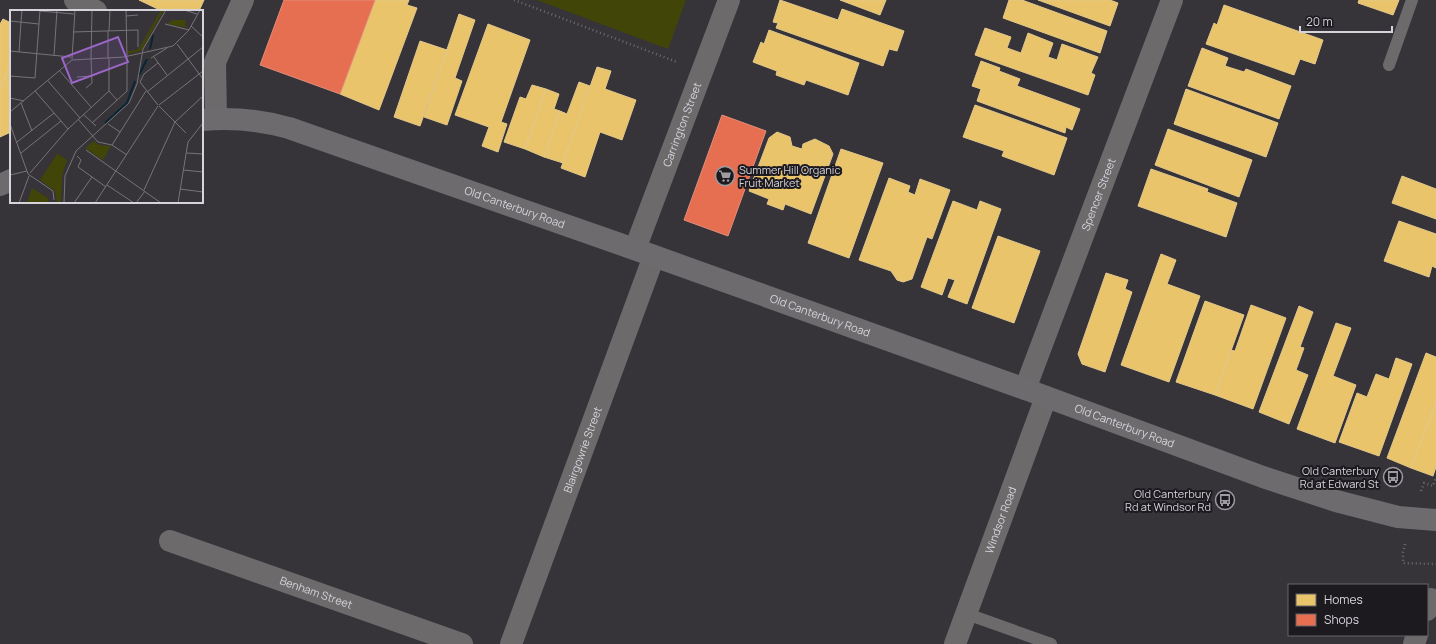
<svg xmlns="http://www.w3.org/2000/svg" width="1436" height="644" font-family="Manrope,sans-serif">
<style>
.green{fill:#424508}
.homes{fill:#e9c46a;stroke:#e3c88c}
.shops{fill:#e76f51;stroke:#e28d7a}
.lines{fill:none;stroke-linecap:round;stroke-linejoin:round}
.path{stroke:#6d6b6d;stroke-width:2.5;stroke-dasharray:1 3;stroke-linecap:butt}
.service{stroke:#6d6a6c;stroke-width:12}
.minor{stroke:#6d6a6c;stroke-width:22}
.primary{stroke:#6d6b6d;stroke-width:22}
.labels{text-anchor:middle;stroke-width:4;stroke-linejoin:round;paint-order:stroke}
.street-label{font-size:11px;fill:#d6d3da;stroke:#1c1a1f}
.poi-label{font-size:11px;fill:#d6d3da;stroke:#1c1a1f;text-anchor:end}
.inset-river{fill:none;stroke:#082534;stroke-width:2}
.inset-road{fill:none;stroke:#767479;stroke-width:1}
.view{fill:#9b66c8;fill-opacity:0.15;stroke:#9b66c8;stroke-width:2}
.inset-edge{fill:none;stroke:#d6d3da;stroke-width:2}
</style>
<rect width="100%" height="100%" fill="#363439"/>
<path class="green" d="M537,0H686L668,49Z"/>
<path class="homes" d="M139,0H204L199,11H162Z
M375,0H409L407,5L417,8L379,110L340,94Z
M780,0L838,20L842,9L904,31L897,51L889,49L883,66L776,28L778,23L773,22Z
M840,0H886L880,15Z
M1009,0H1022L1107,31L1100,53L1003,18Z
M1038,0H1110L1118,3L1110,26Z
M1359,0H1399L1393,15L1358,3Z
M1224,5L1323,40L1315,64L1300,59L1294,75L1206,44L1214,23L1217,25Z
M459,14L475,20L455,78L462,81L447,125L424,117Z
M3,19L11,23V66L0,87V24Z
M488,24L530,40L501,122L507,124L498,152L482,146L489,127L455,115Z
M985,28L1011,37L1007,48L1021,53L1028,33L1053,43L1048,57L1057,60L1062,44L1098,57L1091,73L1095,75L1088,95L975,55Z
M769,30L859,63L848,95L806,80L804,85L776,75L777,71L753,62L761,42L764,44Z
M420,41L447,50L420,126L394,117Z
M1202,48L1228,58L1225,66L1244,72L1246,69L1291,86L1279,119L1188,86Z
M981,61L1000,68L999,71L1020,79L1017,86L1080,109L1072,130L1066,127L1065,133L977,101L981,89L972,86Z
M11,66V132L0,137V87Z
M597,67L611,71L605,89L636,100L622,140L600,132L585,177L561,168Z
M579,82L590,86L563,163L544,157L560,111L567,114Z
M532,85L546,89L525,149L504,142L520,97L526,99Z
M546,89L559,94L554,109L560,111L544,157L525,149Z
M1186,89L1278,123L1266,157L1174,124Z
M975,105L1067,138L1054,175L1002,156L1004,151L963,137Z
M1168,129L1252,160L1239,197L1155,165Z
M777,132L790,137L792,146L802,149L803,144L815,139L829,146L833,154L811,214L785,204L783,210L767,204L769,199L749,191L769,138Z
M841,149L883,163L849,258L808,243Z
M1151,169L1208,189L1207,192L1237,203L1226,237L1138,206Z
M1402,176L1436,189V219L1392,203Z
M889,178L910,186L908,192L915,195L920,179L950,190L932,239L927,237L912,279L903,282L897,280L891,271L859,260Z
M953,201L977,210L980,201L1001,209L967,304L948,297L955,280L948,278L942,295L921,287Z
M1399,221L1436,234V268L1432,266L1429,277L1384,261Z
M998,236L1040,251L1014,323L972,308Z
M1161,254L1176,260L1167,284L1200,296L1169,382L1121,365Z
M1106,273L1128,280L1125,289L1132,292L1105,372L1082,364L1078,354Z
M1205,301L1244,315L1215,395L1176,382Z
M1251,305L1286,318L1253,409L1215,395L1231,350L1235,351Z
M1299,306L1313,312L1300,347L1304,348L1296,370L1308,375L1289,424L1259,412Z
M1336,323L1351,328L1333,376L1356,385L1335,443L1297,429Z
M1426,353L1436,357V403L1411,468L1387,458Z
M1396,358L1412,364L1379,456L1339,442L1357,393L1367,397L1376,374L1389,379Z
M1436,403V467L1433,476L1411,468Z"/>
<path class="shops" d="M284,0H375L340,94L260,65Z
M722,115L766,131L728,236L684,220Z"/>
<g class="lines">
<path class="path" d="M514,0L677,62
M1421,491L1424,483L1433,486L1436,477
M1405,544L1403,552V563L1436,564"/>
<path class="service" d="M1389,65L1412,0
M967,614L1051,644"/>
<g class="minor">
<path d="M75,0L96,11"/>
<path d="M216,119L215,62L243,0"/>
<path id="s1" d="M635,249L729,0"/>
<path id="s2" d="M1025,389L1172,0"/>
<path id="s3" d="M170,541L462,644"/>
<path d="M1427,610L1431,599"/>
<path id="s4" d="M511,644L654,256"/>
<path id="s5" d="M955,644L1046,397"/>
<path d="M1414,644L1417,635"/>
</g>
<g class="primary">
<path id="s6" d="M202,120C232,117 260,120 289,128L654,256L1025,389L1263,477L1336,501L1398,517L1436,520"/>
<path d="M0,185L11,180"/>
</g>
</g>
<defs>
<g id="supermarket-ring" transform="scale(1)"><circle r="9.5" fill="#1c1a1f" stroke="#9e9ba2" stroke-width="1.5"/><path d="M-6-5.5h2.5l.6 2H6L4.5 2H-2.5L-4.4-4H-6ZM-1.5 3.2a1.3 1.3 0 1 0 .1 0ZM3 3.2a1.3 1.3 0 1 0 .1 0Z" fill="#9e9ba2"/></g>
<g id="bus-ring" transform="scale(1)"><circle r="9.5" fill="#1c1a1f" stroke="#9e9ba2" stroke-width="1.5"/><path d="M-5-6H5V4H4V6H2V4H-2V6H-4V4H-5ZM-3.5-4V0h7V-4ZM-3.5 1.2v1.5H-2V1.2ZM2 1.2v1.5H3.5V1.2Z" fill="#9e9ba2"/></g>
</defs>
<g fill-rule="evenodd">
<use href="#supermarket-ring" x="725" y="176"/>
<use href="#bus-ring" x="1393" y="477"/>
<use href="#bus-ring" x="1225" y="500"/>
</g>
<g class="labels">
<g class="street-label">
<text dy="4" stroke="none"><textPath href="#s1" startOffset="133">Carrington Street</textPath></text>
<text dy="4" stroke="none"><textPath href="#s2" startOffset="208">Spencer Street</textPath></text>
<text dy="4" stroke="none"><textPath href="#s6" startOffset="327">Old Canterbury Road</textPath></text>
<text dy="4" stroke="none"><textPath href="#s6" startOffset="651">Old Canterbury Road</textPath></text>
<text dy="4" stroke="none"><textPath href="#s6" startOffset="975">Old Canterbury Road</textPath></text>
<text dy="4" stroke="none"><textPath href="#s4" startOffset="207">Blairgowrie Street</textPath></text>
<text dy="4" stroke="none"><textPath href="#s5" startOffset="132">Windsor Road</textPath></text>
<text dy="4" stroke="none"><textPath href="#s3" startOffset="155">Benham Street</textPath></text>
</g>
<g class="poi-label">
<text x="739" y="174" text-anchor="start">Summer Hill Organic<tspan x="739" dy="13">Fruit Market</tspan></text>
<text x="1379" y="475">Old Canterbury<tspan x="1379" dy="13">Rd at Edward St</tspan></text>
<text x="1211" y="498">Old Canterbury<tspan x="1211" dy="13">Rd at Windsor Rd</tspan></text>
</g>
</g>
<g transform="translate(10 10)">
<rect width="193" height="193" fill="#363439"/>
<path d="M151,0H154L131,41L118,44V41L127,40L131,35ZM163,10H176L175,15L178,18L157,14ZM84,131L89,135L101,136L93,150L75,138ZM42,140L57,150L52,166L51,193H47L45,181L30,170L47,144ZM22,178L38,188L39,193H17Z" fill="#424508"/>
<path class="inset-river" d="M140,39L143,25M129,65L137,49M95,113L117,93L125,71"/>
<path class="inset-road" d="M116,0L117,47M174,0L187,4M30,1L64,4M116,6L128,5M0,11L29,14M11,12L12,0M155,14L179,20M181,16L193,27M98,21V48M99,21L100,0M63,22L128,20V37M167,34L193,69M0,41L61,47M9,42L11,12M44,46L47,0M144,47L157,65M81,48L82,0M141,48L157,38M62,49L65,0M49,60L81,97M0,66L25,68L30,0M67,67L82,66M38,71L70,108M76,78L82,73L81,48M25,81L58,119M99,81L107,90M137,82L193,37M0,88L14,91M11,93L22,121M148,95L130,72L134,64L148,53M149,95L193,61M149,96L176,123M0,102L62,50L114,47L163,36L179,20L190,0M73,104L86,116M68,109L88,132L102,135L117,145M165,112L193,86M82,113L117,81V50M0,114L18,164L43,181L44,190M98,114L110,122M7,132L44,103M102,135L136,81M76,140L151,193M11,143L51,111M177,143L193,144M67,146L71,150L68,157L96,177M173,160L193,162M20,163L58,119L99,81V48M0,165L17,161M97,175L124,193M170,179L193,182M134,180L165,112M9,193L19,166M54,193L55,166L66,141L119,93L127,74L133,39L156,0M64,193L82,167M85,193L148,96M126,193L135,181M168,193L178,132L193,113"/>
<path class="view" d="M108,27L118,52L62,73L52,48Z"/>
<rect width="193" height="193" class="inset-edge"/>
</g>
<rect x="1288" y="584" width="140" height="52" fill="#1c1a1f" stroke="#66646a"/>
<rect x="1296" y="594" width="20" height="12" fill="#e9c46a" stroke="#66646a"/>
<text x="1324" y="604" font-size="12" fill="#d6d3da">Homes</text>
<rect x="1296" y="614" width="20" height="12" fill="#e76f51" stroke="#66646a"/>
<text x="1324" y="624" font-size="12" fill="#d6d3da">Shops</text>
<path d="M1300 26v6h92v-6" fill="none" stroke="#d6d3da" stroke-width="2"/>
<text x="1306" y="26" font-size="12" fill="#d6d3da" stroke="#1c1a1f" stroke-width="3" paint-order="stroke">20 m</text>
</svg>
